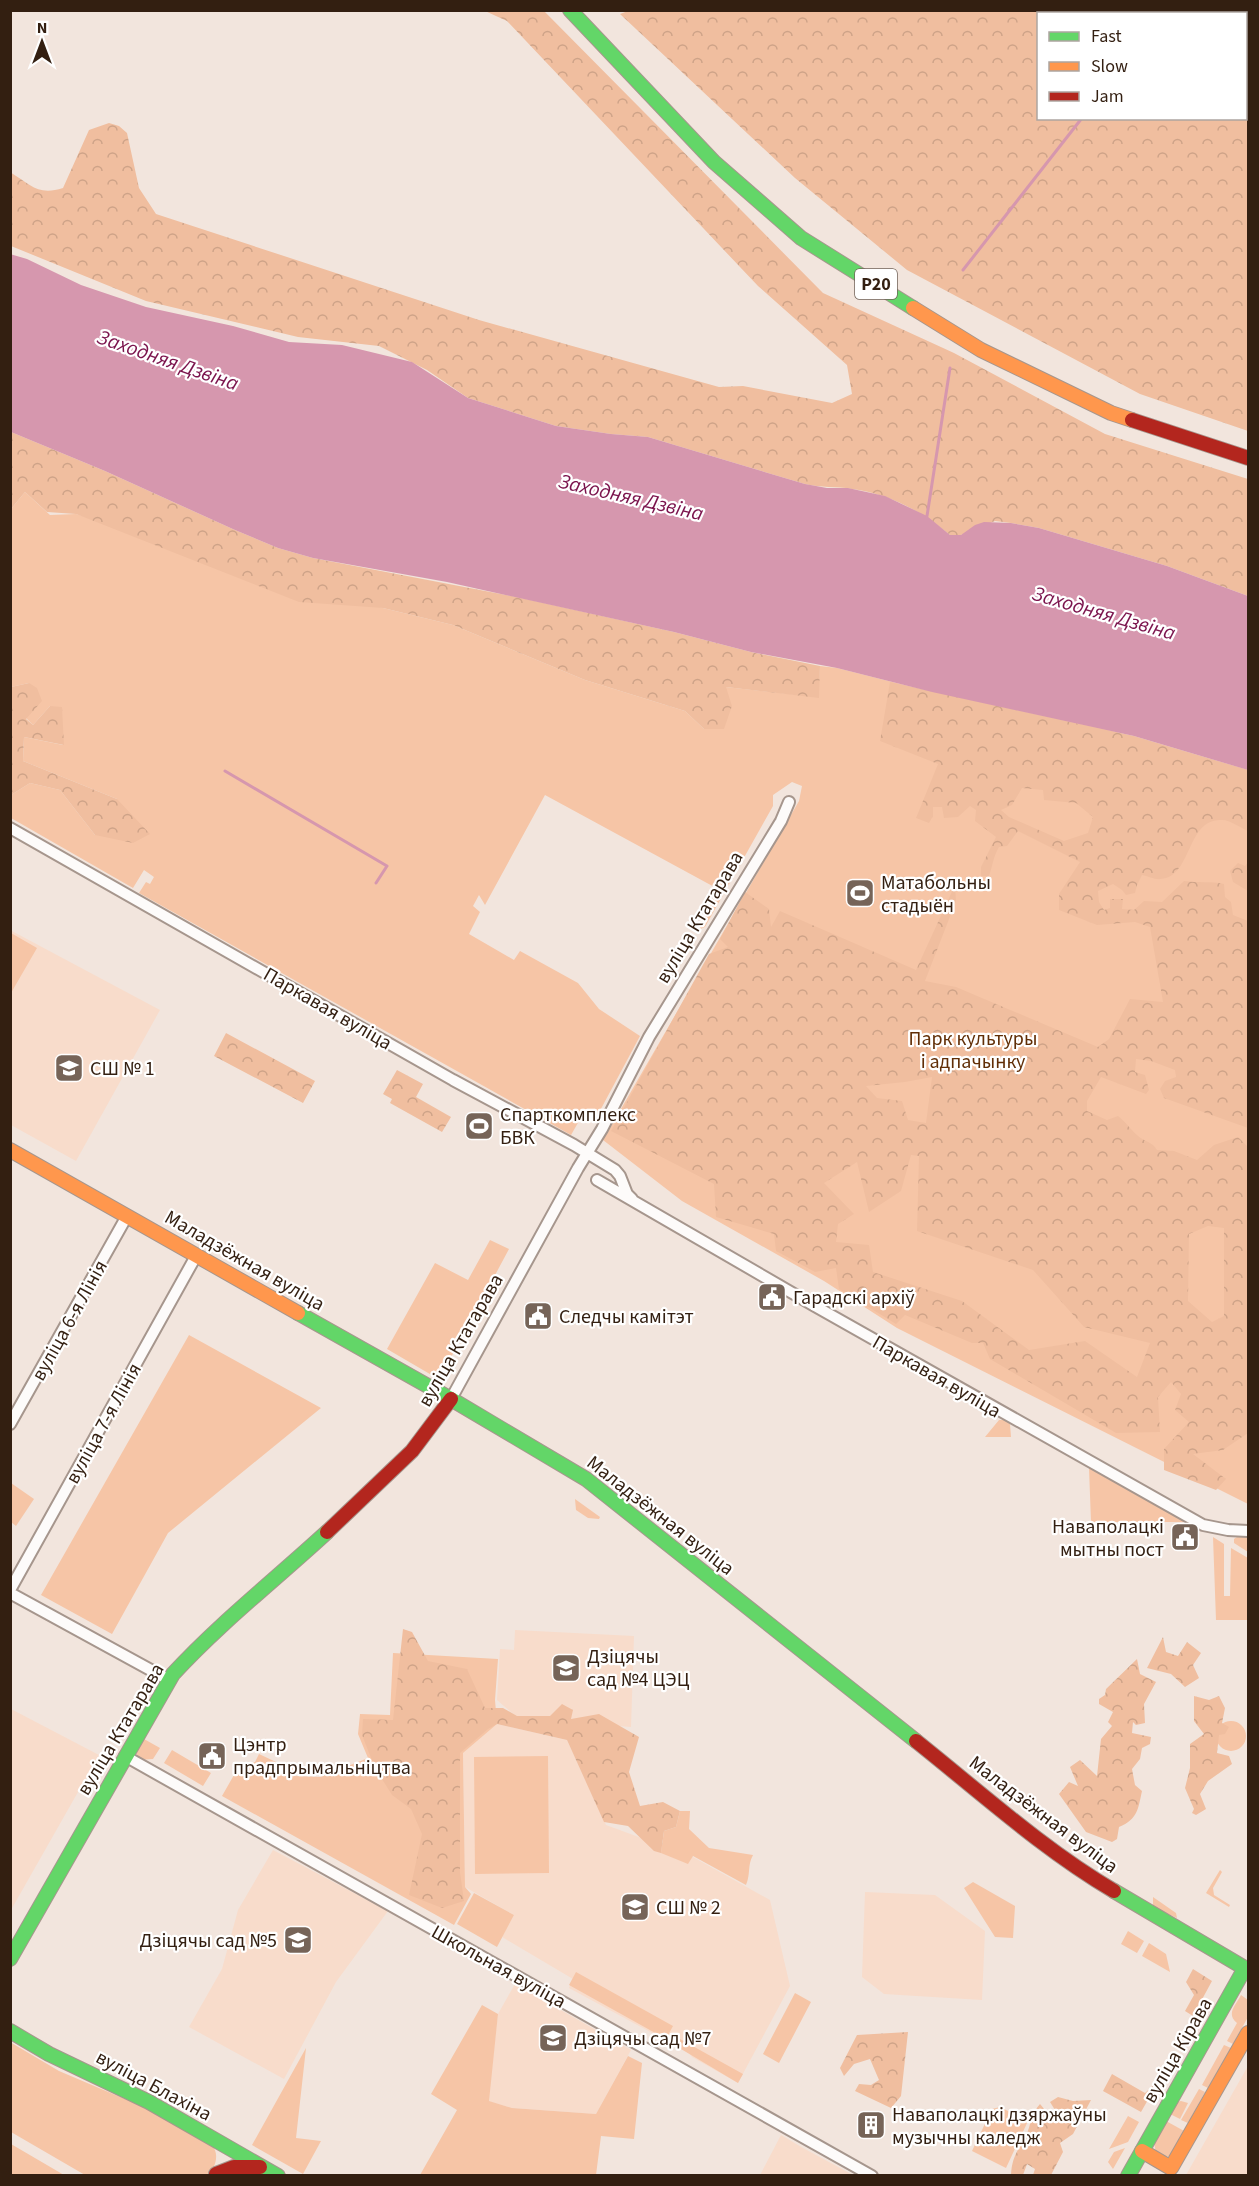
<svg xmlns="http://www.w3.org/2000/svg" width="1259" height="2186" font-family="'Source Sans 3',sans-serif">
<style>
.built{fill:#f8dccb}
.green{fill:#f6c5a6}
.forest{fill:url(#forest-crowns);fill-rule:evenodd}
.water{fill:#d697ae}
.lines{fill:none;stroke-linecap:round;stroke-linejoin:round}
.stream{stroke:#d697ae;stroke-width:3}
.street-casing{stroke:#a6968d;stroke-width:14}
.fast-casing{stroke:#a6968d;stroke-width:16}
.slow-casing{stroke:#a6968d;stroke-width:16}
.jam-casing{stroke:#a6968d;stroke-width:16}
.street{stroke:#fdfbfa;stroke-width:10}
.fast{stroke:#63d668;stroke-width:14}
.slow{stroke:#ff974d;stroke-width:14}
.jam{stroke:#b3261e;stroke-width:14}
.labels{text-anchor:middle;stroke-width:4.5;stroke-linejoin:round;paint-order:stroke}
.shield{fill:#fff;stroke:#706258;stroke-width:1.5}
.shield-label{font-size:18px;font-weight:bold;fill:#331f11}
.poi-label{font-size:20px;fill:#331f11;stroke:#fff;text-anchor:start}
.street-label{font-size:20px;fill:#331f11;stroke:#fff}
.park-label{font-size:20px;fill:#612e06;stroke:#fff}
.water-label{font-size:21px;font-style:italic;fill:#7b144d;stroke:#fff}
</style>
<defs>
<pattern id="forest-crowns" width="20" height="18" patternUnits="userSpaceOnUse" patternTransform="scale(1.5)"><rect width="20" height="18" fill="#f0be9f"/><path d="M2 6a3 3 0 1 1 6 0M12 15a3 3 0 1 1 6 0" fill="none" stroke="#cea388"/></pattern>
</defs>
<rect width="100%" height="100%" fill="#f2e5dd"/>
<path class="built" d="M10,930L160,1010L76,1161L11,1125Z
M515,1630L634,1636L631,1727L518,1718L497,1700L500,1649L514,1650Z
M11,1709L99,1755L11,1910Z
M497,1724L567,1740L606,1825L693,1857L770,1900L790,1986L738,2083L692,2057L689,2053L569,1988L573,1979L502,1937L514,1915L465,1887L463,1753Z
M273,1850L388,1911L336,1982L284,2079L189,2027L222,1969L238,1910Z
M865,1892L935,1895L985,1931L982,2000L884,1994L862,1977Z
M515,1984L631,2050L596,2114L512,2108L488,2101L498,2014Z
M1248,2066V2175H1186Z
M781,2135L803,2148L853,2175H760Z"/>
<path class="green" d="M25,492L50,515L76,514L383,608L453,625L585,680L685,711L704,729L726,687L818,697L820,666L837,668L932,692L1102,728L1248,770V1504L897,1328L824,1281L682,1201L603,1140L799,801L802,786L792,782L773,795V806L705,927L700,929V924L718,889L545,795L485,905L479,895L473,906L480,912L469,934L514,960L520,951L578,983L599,1009L640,1036L595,1120L583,1114L571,1135L139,893L146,882L150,884L154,877L144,870L133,888L11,818V795L30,783L60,790L95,835L117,799L23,761L24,737L63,745L50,706L33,725L26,718L29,683L11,687V509Z
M11,933L37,948L11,993Z
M490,1240L509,1249L441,1376L435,1377L387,1349L435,1263L468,1280Z
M189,1335L321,1408L168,1533L112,1634L41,1595Z
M999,1420H1005L1010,1424L1011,1437H985Z
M1089,1468L1187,1522H1091Z
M11,1483L34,1499L16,1526L11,1522Z
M575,1499L600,1517L599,1519L588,1518L576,1510Z
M1240,1535H1248V1552L1234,1543V1539Z
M1213,1537L1224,1544V1596H1230L1231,1548L1248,1558V1620H1216Z
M393,1653L498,1659L495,1700L497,1724L463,1753L465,1887L471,1894L454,1925L222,1796L238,1768L255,1762L259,1754L276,1762L293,1763L294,1776L320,1777L368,1758L358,1734L360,1714L390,1715Z
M1216 1736a15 15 0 1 1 30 0a15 15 0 1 1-30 0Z
M144,1739L160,1748L153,1759L138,1760C134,1752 141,1745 144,1739Z
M172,1750L211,1773L203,1786L164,1763Z
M548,1756L549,1873L475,1874L474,1757Z
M680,1811H690L689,1829L709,1848L753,1855C747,1866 751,1873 746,1885L693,1856L688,1864L661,1853L664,1831L676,1827Z
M1220,1870L1222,1872L1213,1888L1214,1895L1230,1905L1229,1907L1206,1893Z
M973,1882L1015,1906L1013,1938L995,1937L964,1888Z
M474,1893L514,1915L497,1947L457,1924Z
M1153,1897L1176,1913L1177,1918L1153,1907Z
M1128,1931L1144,1941L1137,1953L1121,1944Z
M1149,1943L1166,1954L1170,1972L1142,1956Z
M576,1972L673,2026L666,2039L569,1985Z
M795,1993L811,2002L779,2063L763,2054Z
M1241,1995L1248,2000V2017L1233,2044L1227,2041L1237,2023C1226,2014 1235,2006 1241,1995Z
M482,2005L498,2014L489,2101L512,2108L596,2114L628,2056L642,2063L634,2139L601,2136L596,2175H420L457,2110L431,2094Z
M680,2039L743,2074L738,2083L676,2046Z
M10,2042L59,2071L146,2108L212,2145C220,2155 215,2166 209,2176L85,2175L11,2132Z
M1224,2045L1231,2048L1208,2088L1202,2085Z
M306,2048L296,2138L321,2141L303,2174L252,2145Z
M1199,2089L1205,2092L1188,2123L1181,2120Z
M1181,2101L1188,2103L1180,2119L1170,2114L1177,2102Z
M1000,2107L1028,2121L1006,2168L972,2151L992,2109Z
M1128,2116L1139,2122L1128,2142L1109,2149Z
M1166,2121L1186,2132C1182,2139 1176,2153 1169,2156C1166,2157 1163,2157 1160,2155C1147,2146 1161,2131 1166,2121Z
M11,2144L64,2175H11Z
M1125,2148L1113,2169L1108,2162L1114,2152Z"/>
<path class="forest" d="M485,11H544L823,293L954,353L1105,434L1248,479V596L1167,566L1039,528L1011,523L995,521L961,535H950C921,511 890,494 852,489C836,486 821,488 805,484L648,437L611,434L556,426L468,398L427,370L379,346L298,337L146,301L11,246L10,172C31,185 38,196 63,188L89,130L109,123L119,126L127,133L139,188L156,214L479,320L719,387L743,386L832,403L852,394L847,365L758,286L507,21Z
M628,11H1248V431L1140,394L907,270L795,178L620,14ZM1038,14H1246V118H1038Z
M11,432L105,471L235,530L278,548L313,558L517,597L674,632L751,652L820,666L819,698L726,687L732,706L724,729H704L685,711L585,680L453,625L383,608L299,602L76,514L47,512L25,492L11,509Z
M890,682L1134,736L1248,770V831C1241,828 1230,820 1222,820C1186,818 1193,876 1161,879C1155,880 1148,876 1142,875L1137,885L1135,893L1126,895L1122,890L1113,884L1098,891L1099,902L1104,910L1110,908V899H1123L1122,909L1134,910L1144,901L1162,902L1184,881C1198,883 1211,881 1224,884L1225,897L1231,902L1233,915L1248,921V1128L1164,1098L1160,1089L1165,1081L1176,1077L1175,1070L1151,1061L1136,1059L1135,1072L1145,1075L1149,1090L1146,1094L1101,1077L1087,1101V1111L1107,1120L1118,1116C1126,1122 1130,1129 1137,1135C1144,1142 1152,1141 1157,1150L1174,1151L1197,1160L1214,1145L1238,1137L1248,1147V1433L1223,1450L1193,1454L1226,1479L1216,1490L1164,1470V1449L1189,1422L1175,1410L1181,1394L1171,1382L1158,1397L1160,1432L1116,1433L990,1359L983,1343H972L905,1315L896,1324L839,1289L836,1268L815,1272L776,1251L774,1234L716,1217L714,1184L611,1131L709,954L728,947L720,939L745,892L769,909L771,927L780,911L916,970L955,885L956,901L925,981L956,987L1098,1047L1109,1039L1130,999L1163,1002L1150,927L1135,922L1097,925L1059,910V894L1080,862L1018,831L1007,846L999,847C993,857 993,865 989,876H981V867L996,837L975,821L976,810L970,806L958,817L944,818L942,807H933V816L929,823L916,818L938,764L880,741ZM1022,788L1043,790L1044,800L1076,803L1093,817L1088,833L1064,841L1009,817L1001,810L1012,805ZM932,1077L926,1123L908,1120L902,1101L877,1098L866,1086L905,1082ZM911,1155L919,1156L917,1231L1033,1270L1084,1327L1150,1343L1137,1377L1085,1341L1029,1350L962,1301L873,1272L869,1245L836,1242L838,1224L854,1214L824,1183L857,1162L869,1212L901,1191ZM1208,1226L1224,1228V1316L1212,1322L1188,1301L1189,1234Z
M29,683L37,688L42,701L26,719L33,725L50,706L62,707L64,745L24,737L23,761L117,799L150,834L133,843L95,835L60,790L30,783L11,795V687Z
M1248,862V891L1233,882L1230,871L1238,863L1245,866Z
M226,1033L315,1081L303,1103L214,1056Z
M397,1070L423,1084L416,1097L451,1117L442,1132L390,1103L392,1099L383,1094Z
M403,1629L412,1632L428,1661L467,1669L485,1708H503L517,1716H550L562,1704L573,1710L571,1719L599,1714L639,1737L629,1772L640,1806L663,1802L680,1811L676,1827L664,1831L661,1853L654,1851L628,1826L604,1822L567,1740L497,1724L488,1729L460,1753V1872L464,1901L442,1908L409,1895L422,1834L411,1809L392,1795L375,1768L362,1735L363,1719L393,1720Z
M1163,1637L1166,1652L1178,1656L1187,1642L1201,1653L1193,1665L1199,1678L1185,1687L1171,1674L1147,1668Z
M1137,1659L1140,1674L1156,1682L1144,1704L1145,1723L1136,1725L1133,1722L1132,1733L1151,1737L1150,1744L1142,1748L1140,1759L1132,1769L1135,1785L1142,1791C1138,1809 1138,1819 1119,1827L1117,1839L1112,1842L1086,1832L1059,1794L1069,1782L1078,1786L1070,1767L1080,1760L1097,1776L1101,1739L1112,1726L1108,1722L1113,1712L1099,1704V1699L1105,1695L1106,1689Z
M1194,1696L1209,1700L1219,1696L1225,1708L1222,1723L1229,1727L1225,1734L1219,1735L1217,1753L1229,1756L1232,1764L1208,1781L1200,1794L1206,1809L1196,1815L1192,1813L1194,1809L1185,1788L1190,1768V1744L1204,1734L1194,1721Z
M1193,1969L1212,1981L1193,2016L1185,2011L1194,1995L1186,1982Z
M908,2032L901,2096L891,2108L855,2091L859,2084L871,2085L879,2080L870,2059L854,2064L844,2076L840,2068L857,2035Z
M1112,2074L1145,2093L1156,2083L1157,2084L1141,2112L1103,2091Z
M1058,2097L1073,2101L1091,2100L1073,2134L1060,2143L1063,2152L1051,2175H1033L1035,2169L1027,2164L1023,2175H1011C1012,2156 1018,2151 1026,2135C1033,2121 1028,2118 1040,2104L1050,2116L1063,2113L1064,2109L1055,2110L1050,2102Z"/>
<path class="water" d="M10,254L27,259L81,285L146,307L233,326L289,342L342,345L412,362L468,398L556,426L611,434L648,437L805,484L827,488H848L885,496L927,516L950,535H961L975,525L984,522L1011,523L1039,528L1167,566L1248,596V770L1134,736L932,692L837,668L751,652L674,632L447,582L313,558L278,548L235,530L105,471L11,432Z"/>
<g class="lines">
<path class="stream" d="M1165,14L1167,10
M963,270L1082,118
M927,516L950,368
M225,771L387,866L376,883"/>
<g class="street-casing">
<path id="street" d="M10,828L453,1080L574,1145L615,1170L620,1176L627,1194L632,1199
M597,1180L813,1305L1203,1525L1228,1530L1248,1531
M451,1399L578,1168L602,1129L649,1037L781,821L789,802
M10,1424L127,1216
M10,1590L196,1256
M10,1593L169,1680
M125,1756L872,2176"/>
</g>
<g class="fast-casing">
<path id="fast" d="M570,10L714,162L801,238L913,308
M298,1313L451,1399L586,1479L916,1741
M1114,1891L1248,1970
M10,1959L173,1674C220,1623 276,1579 327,1532
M10,2031L49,2054L149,2102L278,2176
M1128,2176L1245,1968"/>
</g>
<g class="slow-casing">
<path id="slow" d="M913,308L981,350L1111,413L1132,420
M10,1150L298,1313
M1142,2151L1171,2168L1248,2033"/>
</g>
<g class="jam-casing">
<path id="jam" d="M1132,420L1248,458
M327,1532L412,1451L451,1399
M916,1741C980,1792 1044,1850 1114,1891
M216,2174L234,2167H260"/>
</g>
<use href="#street" class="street"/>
<use href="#fast" class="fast"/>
<use href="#slow" class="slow"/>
<use href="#jam" class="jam"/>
</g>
<defs>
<g id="stadium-square" transform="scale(1.5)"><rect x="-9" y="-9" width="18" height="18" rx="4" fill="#766458" stroke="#fff"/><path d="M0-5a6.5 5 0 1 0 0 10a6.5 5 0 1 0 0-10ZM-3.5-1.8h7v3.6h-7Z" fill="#fff"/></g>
<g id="school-square" transform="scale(1.5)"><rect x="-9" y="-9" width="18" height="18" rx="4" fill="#766458" stroke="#fff"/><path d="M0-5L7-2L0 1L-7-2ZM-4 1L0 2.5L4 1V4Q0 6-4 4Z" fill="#fff"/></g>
<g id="civic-square" transform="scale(1.5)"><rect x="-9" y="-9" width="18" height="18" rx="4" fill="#766458" stroke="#fff"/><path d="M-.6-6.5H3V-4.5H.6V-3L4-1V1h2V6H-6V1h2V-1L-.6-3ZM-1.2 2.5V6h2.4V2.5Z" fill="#fff"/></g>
<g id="building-square" transform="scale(1.5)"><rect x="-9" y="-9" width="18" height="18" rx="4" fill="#766458" stroke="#fff"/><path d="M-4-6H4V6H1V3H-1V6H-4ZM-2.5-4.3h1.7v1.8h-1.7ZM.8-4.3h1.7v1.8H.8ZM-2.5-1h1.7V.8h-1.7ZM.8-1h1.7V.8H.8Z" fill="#fff"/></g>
</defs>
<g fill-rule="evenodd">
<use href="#stadium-square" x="860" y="893"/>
<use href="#school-square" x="69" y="1068"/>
<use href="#stadium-square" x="479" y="1126"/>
<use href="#civic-square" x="772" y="1297"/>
<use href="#civic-square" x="538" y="1316"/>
<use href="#civic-square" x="1185" y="1537"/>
<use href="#school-square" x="566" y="1668"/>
<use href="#civic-square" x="212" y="1756"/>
<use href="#school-square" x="635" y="1907"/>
<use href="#school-square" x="298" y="1940"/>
<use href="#school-square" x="553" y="2038"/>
<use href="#building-square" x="871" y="2125"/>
</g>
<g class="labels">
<rect class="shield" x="855" y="269" width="42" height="30" rx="4.5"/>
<g class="shield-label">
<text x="876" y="290">Р20</text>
</g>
<g class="poi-label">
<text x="881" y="889">Матабольны<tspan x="881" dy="23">стадыён</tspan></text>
<text x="90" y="1075">СШ № 1</text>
<text x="500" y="1121">Спарткомплекс<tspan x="500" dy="23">БВК</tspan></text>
<text x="793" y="1304">Гарадскі архіў</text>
<text x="559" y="1323">Следчы камітэт</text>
<text x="1164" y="1533" text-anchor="end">Наваполацкі<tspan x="1164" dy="23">мытны пост</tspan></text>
<text x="587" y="1663">Дзіцячы<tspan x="587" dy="23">сад №4 ЦЭЦ</tspan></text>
<text x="233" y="1751">Цэнтр<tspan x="233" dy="23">прадпрымальніцтва</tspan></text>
<text x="656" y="1914">СШ № 2</text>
<text x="277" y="1947" text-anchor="end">Дзіцячы сад №5</text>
<text x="574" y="2045">Дзіцячы сад №7</text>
<text x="892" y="2121">Наваполацкі дзяржаўны<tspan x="892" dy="23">музычны каледж</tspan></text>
</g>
<g class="street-label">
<text transform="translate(699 917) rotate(-59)" y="7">вуліца Ктатарава</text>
<text transform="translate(328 1008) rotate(30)" y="7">Паркавая вуліца</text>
<text transform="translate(245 1260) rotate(30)" y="7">Маладзёжная вуліца</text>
<text transform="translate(69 1320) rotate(-61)" y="7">вуліца 6-я Лінія</text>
<text transform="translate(460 1340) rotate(-60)" y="7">вуліца Ктатарава</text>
<text transform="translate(937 1376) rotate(30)" y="7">Паркавая вуліца</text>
<text transform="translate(103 1423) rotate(-61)" y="7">вуліца 7-я Лінія</text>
<text transform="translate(661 1515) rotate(38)" y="7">Маладзёжная вуліца</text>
<text transform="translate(120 1729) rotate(-59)" y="7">вуліца Ктатарава</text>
<text transform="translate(1044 1814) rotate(37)" y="7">Маладзёжная вуліца</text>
<text transform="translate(499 1966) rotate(29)" y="7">Школьная вуліца</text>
<text transform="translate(1177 2050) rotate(-60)" y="7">вуліца Кірава</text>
<text transform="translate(154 2085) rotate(28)" y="7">вуліца Блахіна</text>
</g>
<g class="park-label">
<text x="973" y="1045">Парк культуры<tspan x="973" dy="23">і адпачынку</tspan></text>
</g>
<g class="water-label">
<text transform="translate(168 360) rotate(19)" y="7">Заходняя Дзвіна</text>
<text transform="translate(631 497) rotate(13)" y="7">Заходняя Дзвіна</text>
<text transform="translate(1104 613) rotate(16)" y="7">Заходняя Дзвіна</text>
</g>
</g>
<rect width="1259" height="2186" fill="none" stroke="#331f11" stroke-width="24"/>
<rect x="1037" y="12" width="210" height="108" fill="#ffffff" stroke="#ada5a0" stroke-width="1.5"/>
<rect x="1049" y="32" width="30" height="9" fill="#63d668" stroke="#ada5a0" stroke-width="1.5"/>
<text x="1091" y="42" font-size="18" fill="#331f11">Fast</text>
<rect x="1049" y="62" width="30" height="9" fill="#ff974d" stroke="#ada5a0" stroke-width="1.5"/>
<text x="1091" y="72" font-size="18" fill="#331f11">Slow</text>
<rect x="1049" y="92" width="30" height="9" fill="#b3261e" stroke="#ada5a0" stroke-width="1.5"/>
<text x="1091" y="102" font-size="18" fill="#331f11">Jam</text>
<g transform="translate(42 42)" stroke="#ffffff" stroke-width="4.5" paint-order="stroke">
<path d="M0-4.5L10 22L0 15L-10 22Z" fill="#331f11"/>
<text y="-9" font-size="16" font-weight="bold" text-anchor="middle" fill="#331f11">N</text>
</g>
</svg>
